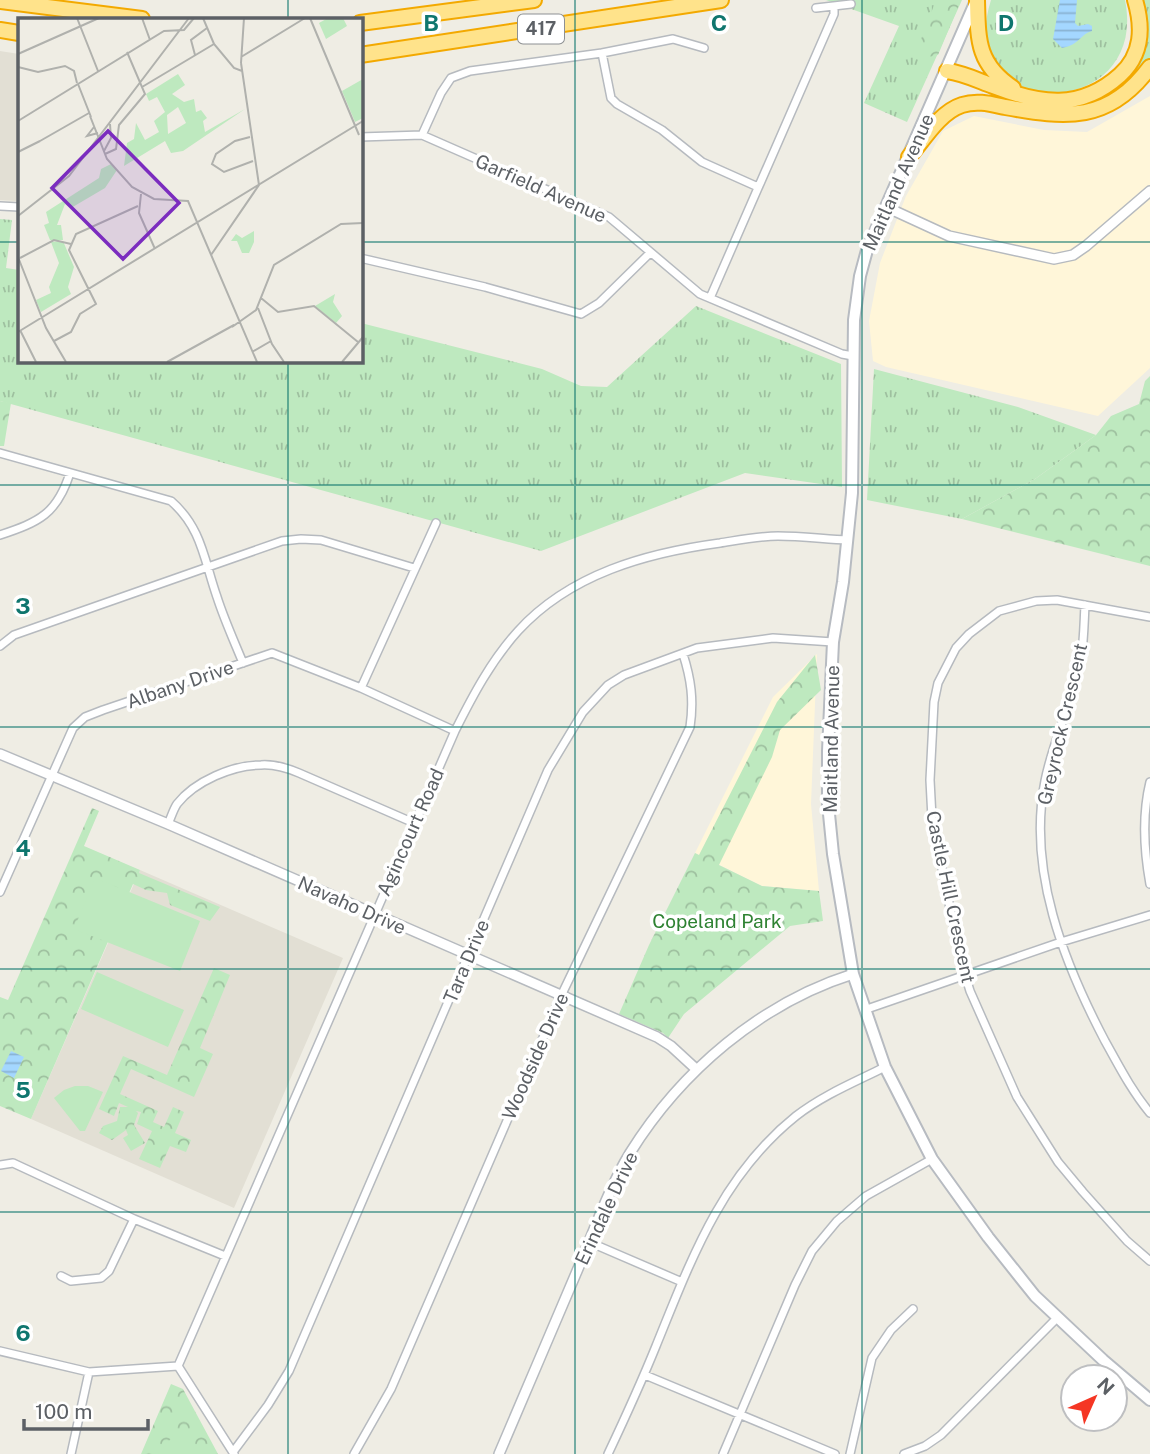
<svg xmlns="http://www.w3.org/2000/svg" width="1150" height="1454" font-family="'Public Sans',sans-serif">
<style>
.commercial{fill:#fff6d9}
.education{fill:#e2dfd4}
.grass{fill:url(#grass-tufts)}
.forest{fill:url(#forest-crowns)}
.garden{fill:#bee9bf}
.water{fill:url(#water-rules)}
.lines{fill:none;stroke-linecap:round;stroke-linejoin:round}
.minor-casing{stroke:#b6babf;stroke-width:10}
.tertiary-casing{stroke:#b6babf;stroke-width:12}
.secondary-casing{stroke:#b7bbc1;stroke-width:14}
.motorway-casing{stroke:#f3a900;stroke-width:18}
.minor{stroke:#fff;stroke-width:7}
.tertiary{stroke:#fff;stroke-width:9}
.secondary{stroke:#fff;stroke-width:10}
.motorway{stroke:#ffe38b;stroke-width:14}
.grid{fill:none;stroke:#0f766e;stroke-width:2;stroke-opacity:0.55}
.labels{text-anchor:middle;stroke-width:7;stroke-linejoin:round;paint-order:stroke}
.shield{fill:#fff;stroke:#8d9093;stroke-width:2}
.shield-label{font-size:18px;font-weight:bold;fill:#5c6065}
.street-label{font-size:19px;fill:#5c6065;stroke:#fff}
.park-label{font-size:19px;fill:#2e8232;stroke:#fff}
.inset-road{fill:none;stroke:#b0b1ad;stroke-width:2}
.view{fill:#7b2cbf;fill-opacity:0.15;stroke:#7b2cbf;stroke-width:3.5}
.inset-edge{fill:none;stroke:#5c6065;stroke-width:3.5}
.grid-label{font-size:23px;text-anchor:middle;font-weight:bold;fill:#0f766e;stroke:#fff;stroke-width:7;stroke-linejoin:round;paint-order:stroke}
</style>
<defs>
<pattern id="grass-tufts" width="24" height="20" patternUnits="userSpaceOnUse" patternTransform="scale(1.75)"><rect width="24" height="20" fill="#bee9bf"/><path d="M3 7l-1-3M5 7V3M7 7l1-3M15 17l-1-3M17 17v-4M19 17l1-3" fill="none" stroke="#9ec09f"/></pattern>
<pattern id="forest-crowns" width="20" height="18" patternUnits="userSpaceOnUse" patternTransform="scale(1.75)"><rect width="20" height="18" fill="#bee9bf"/><path d="M2 6a3 3 0 1 1 6 0M12 15a3 3 0 1 1 6 0" fill="none" stroke="#9ec09f"/></pattern>
<pattern id="water-rules" width="6" height="5" patternUnits="userSpaceOnUse" patternTransform="scale(1.75)"><rect width="6" height="5" fill="#a4d7ff"/><path d="M0 2.5h6" fill="none" stroke="#89b2d2"/></pattern>
</defs>
<rect width="100%" height="100%" fill="#efede4"/>
<path class="commercial" d="M1150,96V368L1098,416L886,367L873,361L869,321L880,263L906,196L943,131L974,116L1044,130L1087,132Z
M817,654L811,804L819,891L762,886L695,853L773,697Z"/>
<path class="education" d="M0,51L19,54V181L16,201L0,200Z
M140,870L343,958L234,1208L31,1119Z"/>
<path class="grass" d="M826,0H962L907,122L864,103L899,26Z
M991,0H1125C1150,123 951,125 991,0Z
M1139,0H1150V60L1136,77L1112,97L1075,111L1020,104L1021,100L1059,104L1132,69Z
M0,219L12,220L6,268L19,270V360H360L361,323L542,369L581,386L607,387L696,306L841,364L842,487L745,473L541,551L0,401Z
M874,369L1018,407L1096,435L1035,479L962,519L867,500Z"/>
<path class="forest" d="M936,0H961L938,55L923,58L918,47Z
M1150,376V566L962,519L1035,479L1096,435L1111,416L1139,404L1145,381Z
M0,401L11,403L4,446H0Z
M815,655L821,690L780,730L772,757L719,865L762,886L819,891L823,921L790,926L684,1014L668,1038L663,1033L619,1014L649,945L695,853L699,855L777,702Z
M92,808L99,811L84,846L140,870L139,873L220,907L210,921L170,905L167,893L146,890L133,884L31,1119L0,1106V997L8,1000Z
M214,968L230,975L200,1048L213,1054L194,1097L131,1069L120,1094L158,1111L153,1122L164,1127L173,1107L184,1112L175,1133L191,1140L186,1152L170,1146L160,1168L139,1159L152,1131L137,1124L141,1112L136,1111L138,1113L134,1125L145,1143L131,1151L123,1138L128,1135L126,1130L112,1140L99,1133L103,1126L117,1121L120,1107H128L119,1103L114,1116L99,1109L123,1056L167,1075Z
M171,1384L183,1389L218,1454H141Z"/>
<path class="garden" d="M95,878L200,921L180,971L74,929Z
M97,972L184,1010L168,1047L81,1009Z
M75,1086H88L103,1092L85,1131H80L54,1098L64,1090Z
M173,1436L192,1454H158Z"/>
<path class="water" d="M1060,0H1077L1075,23L1078,26L1088,24L1092,26V31C1080,34 1080,45 1062,48L1053,39Z
M11,1051L24,1057L14,1078L1,1071Z"/>
<g class="lines">
<g class="minor-casing">
<path id="minor" d="M816,8L851,4
M602,53L611,98L617,104L662,130L702,162L758,187
M422,135L441,93L451,78L470,71L602,53L673,39L704,48
M360,137L422,135L609,217L700,294L842,354L853,356
M0,206L19,207
M360,258L485,287L581,314L599,303L650,253
M710,298L834,14V6
M0,453L171,501C202,528 204,560 217,597C224,619 234,641 243,663
M0,535C39,522 57,514 70,473
M1085,605C1084,622 1084,641 1081,658C1074,700 1053,739 1045,781C1027,870 1064,963 1105,1041C1119,1066 1131,1090 1150,1113
M1150,617L1057,600L1036,601L999,611L969,634L956,648L938,683L934,702L930,780L932,818L960,958L970,991L1017,1097L1058,1162L1083,1192L1127,1241L1150,1261
M0,646L14,635L282,541L301,539L321,540L414,568
M361,688L436,523
M1150,782C1142,815 1144,851 1150,884
M168,824C171,818 173,810 177,804C195,781 233,765 261,765C275,764 287,768 299,773L414,823
M0,892L73,728L85,717L103,710L272,653L361,688L455,731
M867,1009L1061,942L1150,915
M0,1165L13,1163L134,1219L225,1256
M589,1242L682,1282
M61,1276L71,1281L101,1278L109,1271L134,1219
M0,1351L89,1372L178,1366
M178,1366L455,731C473,695 491,661 518,631C570,574 646,553 720,543C739,540 759,536 778,536C801,536 825,539 848,540
M178,1366L234,1454
M645,1375L835,1454
M233,1452L268,1405L289,1371L548,770L583,712L608,685L624,675L697,648L773,638L833,642
M71,1454L89,1372
M354,1454L391,1389L561,996L690,727C694,700 691,679 683,654
M608,1454C625,1418 641,1383 656,1346C691,1260 721,1176 796,1116C823,1095 855,1082 885,1067
M723,1454L795,1285L812,1251L837,1221L866,1196L932,1159
M850,1454L872,1358L891,1330L913,1309
M904,1454L925,1446L941,1435L1057,1318"/>
</g>
<g class="tertiary-casing">
<path id="tertiary" d="M886,207L949,236L1054,259L1073,255L1086,246L1150,191
M0,754L168,824L657,1037L671,1046L696,1069
M499,1454C526,1391 553,1327 580,1264C594,1230 611,1184 630,1153C681,1071 761,1003 853,974"/>
</g>
<g class="secondary-casing">
<path id="secondary" d="M975,3L867,250L860,276L854,320L852,493L843,582L833,642L828,751V804L833,854L853,974L885,1067L932,1159L988,1237L1035,1296L1103,1360L1150,1400"/>
</g>
<g class="motorway-casing">
<path id="motorway" d="M977,0C978,40 977,64 1013,88
M0,1L142,19
M360,23L534,0
M0,30L19,33
M360,55L721,0
M947,71C963,73 977,80 993,86C1040,104 1080,111 1120,75C1143,54 1143,27 1135,0
M909,157C924,139 940,112 962,105C977,100 991,104 1005,107C1066,118 1109,123 1150,67"/>
</g>
<use href="#minor" class="minor"/>
<use href="#tertiary" class="tertiary"/>
<use href="#secondary" class="secondary"/>
<use href="#motorway" class="motorway"/>
</g>
<path class="grid" d="M288,0V19M575,0V1454M862,0V1454M0,242H19M360,242H1150M288,360V1454M0,485H1150M0,727H1150M0,969H1150M0,1212H1150"/>
<g class="labels">
<rect class="shield" x="518" y="14.5" width="46" height="29" rx="5"/>
<g class="shield-label">
<text x="541" y="35">417</text>
</g>
<g class="street-label">
<text transform="translate(898 182) rotate(-66)" y="7">Maitland Avenue</text>
<text transform="translate(541 188) rotate(24)" y="7">Garfield Avenue</text>
<text transform="translate(180 684) rotate(-19)" y="7">Albany Drive</text>
<text transform="translate(1062 724) rotate(-77)" y="7">Greyrock Crescent</text>
<text transform="translate(831 739) rotate(-89)" y="7">Maitland Avenue</text>
<text transform="translate(410 832) rotate(-66)" y="7">Agincourt Road</text>
<text transform="translate(951 897) rotate(78)" y="7">Castle Hill Crescent</text>
<text transform="translate(352 905) rotate(24)" y="7">Navaho Drive</text>
<text transform="translate(466 961) rotate(-67)" y="7">Tara Drive</text>
<text transform="translate(535 1056) rotate(-66)" y="7">Woodside Drive</text>
<text transform="translate(606 1208) rotate(-65)" y="7">Erindale Drive</text>
</g>
<g class="park-label">
<text x="717" y="928">Copeland Park</text>
</g>
</g>
<g transform="translate(18 18)">
<rect width="345" height="345" fill="#efede4"/>
<path d="M310,0H325L329,8L308,21L301,5ZM345,61V100L337,104L324,73ZM93,146L99,152L87,170L53,190L47,186L39,207H43L45,222H32L26,207L31,205L28,194L81,160L83,151ZM45,223L56,249L50,269L53,276L23,294L18,282L33,275L31,269L41,245L33,224Z" fill="#bee9bf"/>
<path d="M160,56L167,67L154,76L166,84L176,81L178,94L183,92L189,100L185,103L187,114L227,91L165,133L153,135L147,123L106,148L109,125L116,121L118,105L127,122L141,114L136,103L147,94L139,79L131,83L128,76ZM160,89L168,105L150,116L149,97ZM236,213V224L231,235H224L219,223H213L218,216L224,220ZM317,276L315,284L324,298L318,305L297,288Z" fill="#bee9bf" fill-rule="evenodd"/>
<path class="inset-road" d="M59,0L80,53M124,0L132,22M185,0L196,26L216,50L224,53M292,0L341,117M0,36L81,0M177,37L173,22L189,10M223,39L287,0M223,45L226,0M0,49L20,54L47,48L56,53L59,65M60,66L73,99M124,69L196,26M72,98L89,141L114,169L136,181L170,183L239,344M0,103L146,13L166,12L176,0M76,109L69,118L80,115M232,119L217,123L198,136L194,146L206,154L235,143M22,123L71,95M86,133L93,120L92,106M0,134L22,123M87,136L98,131L101,107L127,76L109,34M123,176L121,195L137,231M0,198L51,158L171,0M193,237L241,167L223,45M0,239L28,310L48,344M2,240L36,222L53,226M243,280L260,294L296,288L340,324M240,290L254,326L266,344M214,309L238,292L256,247L323,206L345,205M2,312L18,344M0,314L345,103M36,323L53,314L62,296L78,286L51,232L58,216L120,188M234,334L253,323M149,344L216,307M324,344L345,319"/>
<path class="view" d="M90,113L161,185L105,241L34,170Z"/>
<rect width="345" height="345" class="inset-edge"/>
</g>
<g class="grid-label">
<text x="431" y="31">B</text>
<text x="719" y="31">C</text>
<text x="1006" y="31">D</text>
<text x="23" y="614">3</text>
<text x="23" y="856">4</text>
<text x="23" y="1098">5</text>
<text x="23" y="1341">6</text>
</g>
<g transform="translate(1094 1398) rotate(45)"><circle r="33" fill="#ffffff" stroke="#bebfc1" stroke-width="2"/>
<path d="M0-5L12 26L0 18L-12 26Z" fill="#f53624"/>
<text y="-10" font-size="19" font-weight="bold" text-anchor="middle" fill="#5c6065">N</text>
</g>
<path d="M24 1419v10h124v-10" fill="none" stroke="#5c6065" stroke-width="3.5"/>
<text x="35" y="1419" font-size="21" fill="#5c6065" stroke="#ffffff" stroke-width="5" paint-order="stroke">100 m</text>
</svg>
